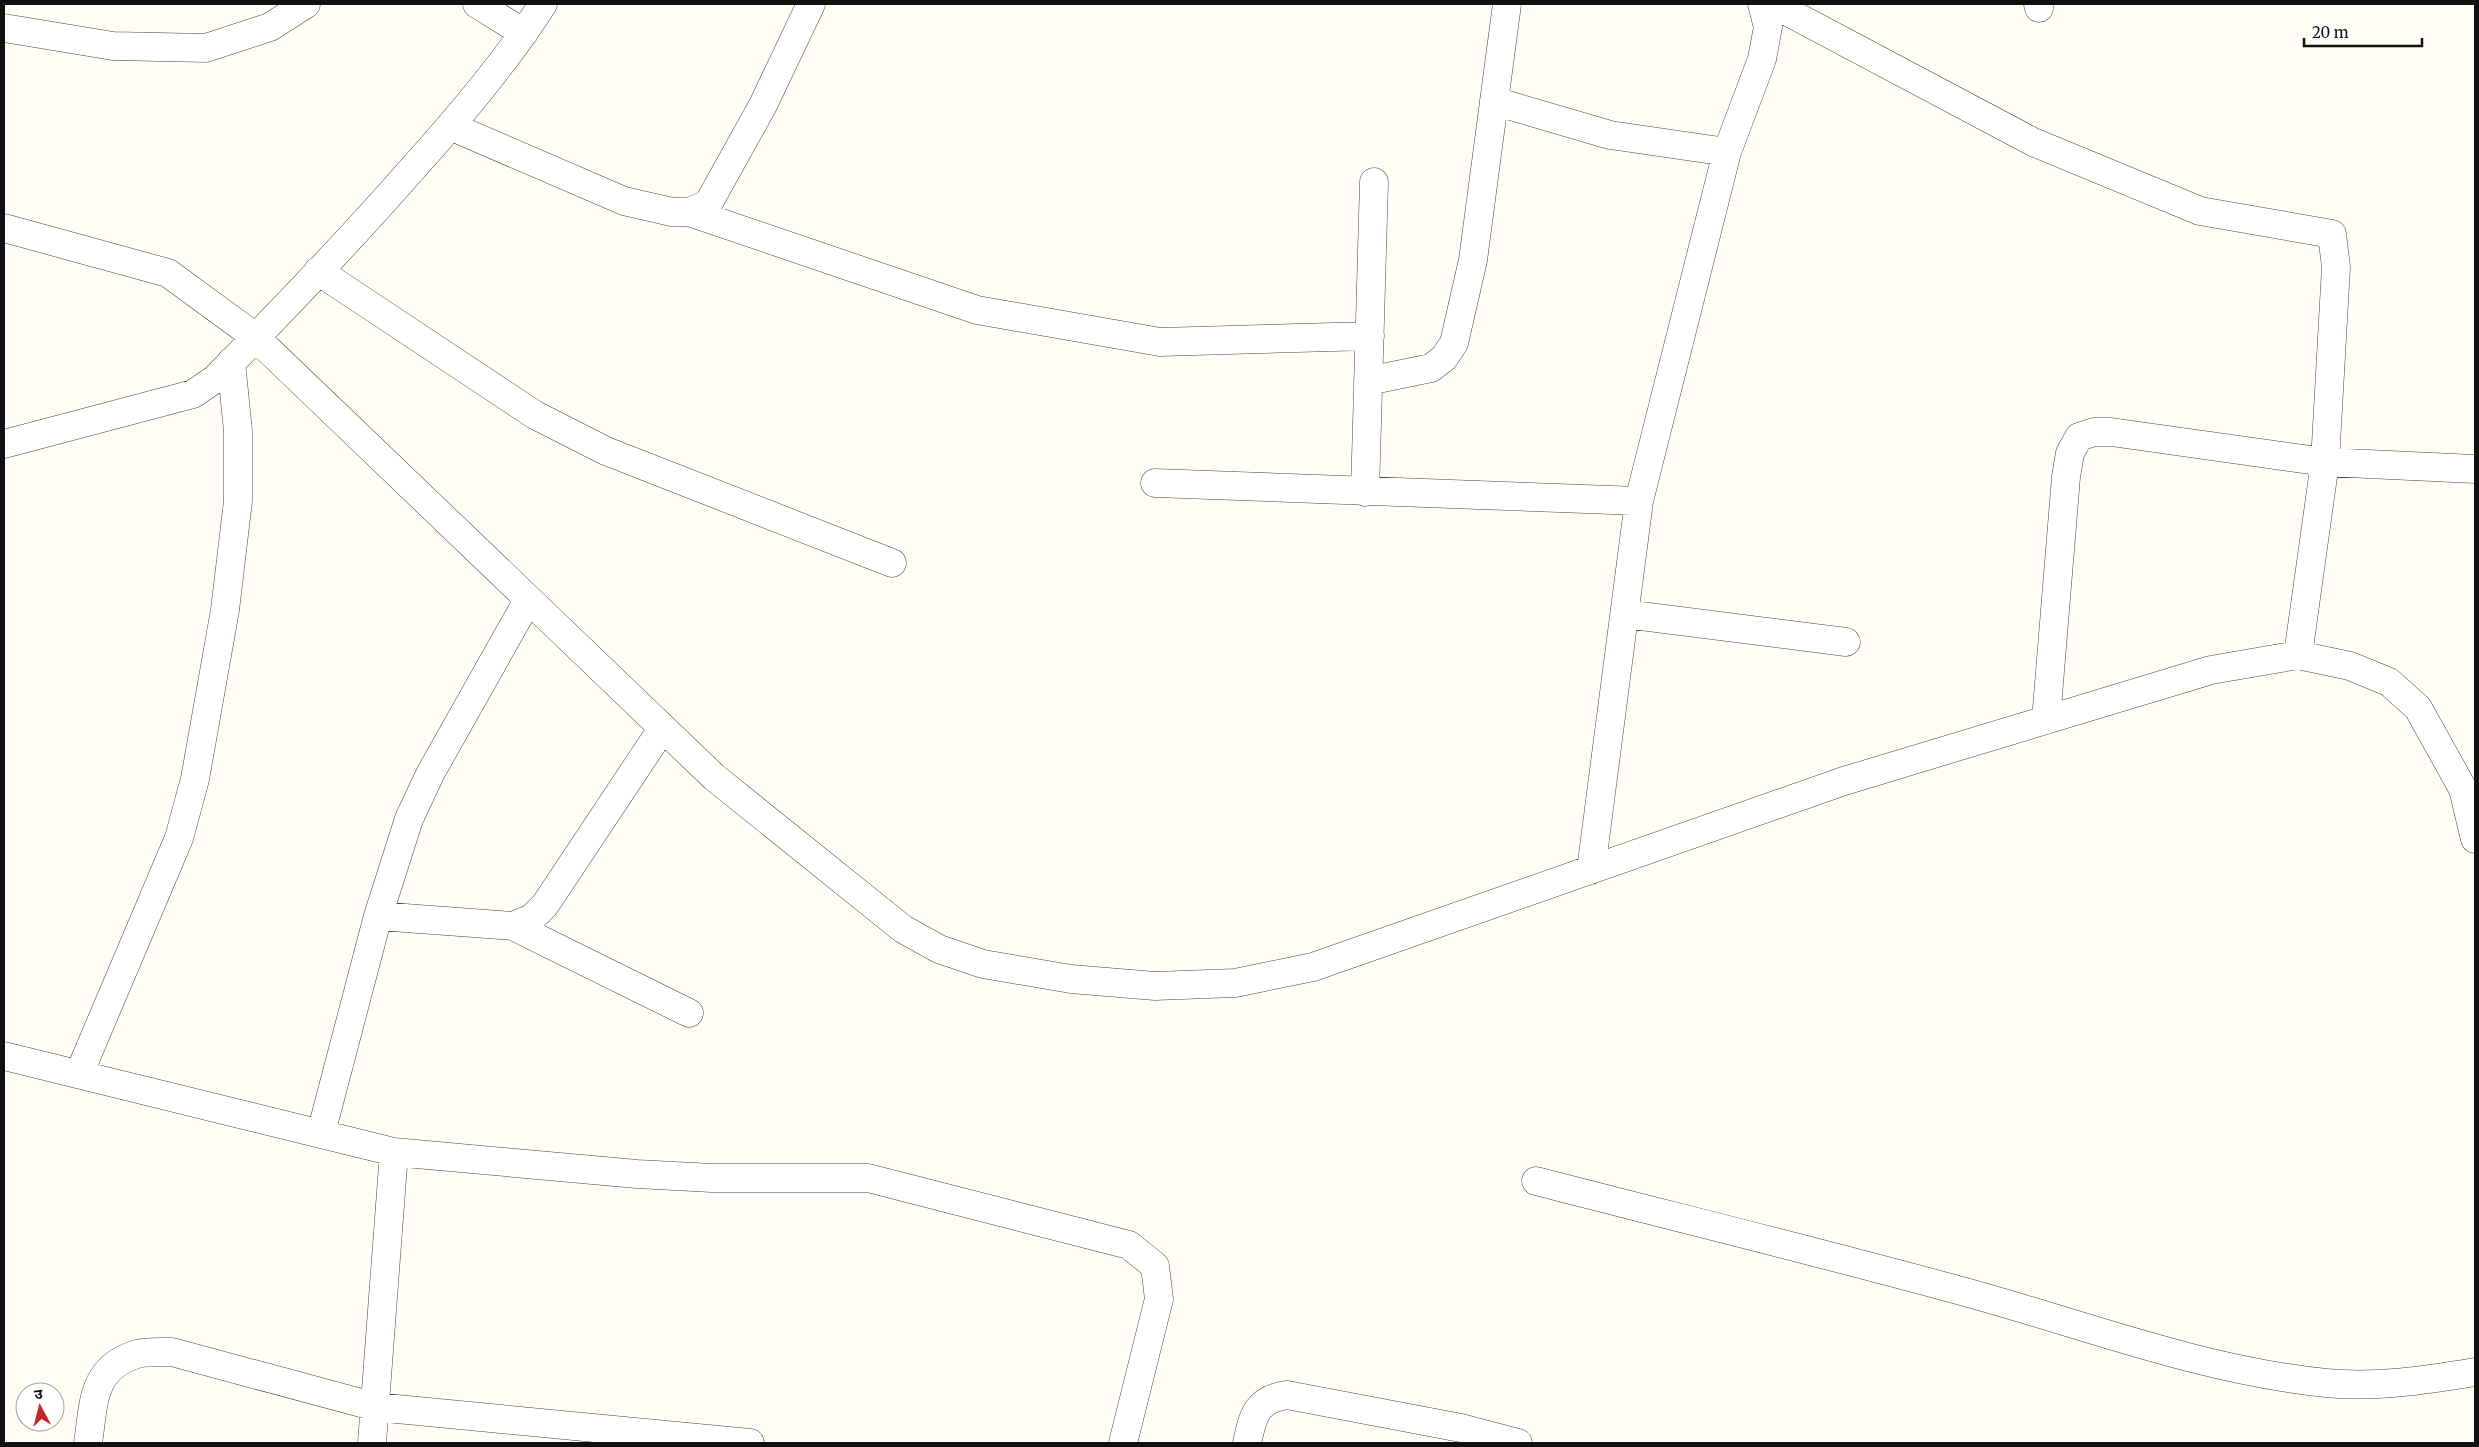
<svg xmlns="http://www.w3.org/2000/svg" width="2479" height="1447" font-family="Merriweather,'Noto Sans Devanagari',serif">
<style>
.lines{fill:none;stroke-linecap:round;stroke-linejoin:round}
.minor-casing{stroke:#444;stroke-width:29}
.minor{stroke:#fff;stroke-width:28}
</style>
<rect width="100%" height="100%" fill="#fffdf5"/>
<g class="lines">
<g class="minor-casing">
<path id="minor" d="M477,4L524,33
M1773,4L2033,142L2200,211L2332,234L2336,267L2325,462L2298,655
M2038,4L2039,8
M4,28L113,46L206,48L270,27L306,4
M1494,101L1610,135L1727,152
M450,126L624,201L672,212H689L708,204L763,105L811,4
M689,212L977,310L1160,342L1370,336
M4,228L168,273L254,336L714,777L903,929L939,949L983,964L1071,979L1155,986L1235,983L1313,967L1844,781L2211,670L2298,655L2350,666L2389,682L2418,708L2463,789L2475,839
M318,271L535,415L606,451L892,563
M1368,381L1431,368L1444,358L1454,343L1473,260L1507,4
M4,444L193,394L215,379C283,310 350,240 414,167C460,116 506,62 543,4
M1155,483L1639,501
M1365,492L1374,182
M1625,614L1846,642
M2046,720L2066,477L2070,453L2079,437L2094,432H2111L2325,462L2475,469
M1591,870L1639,501L1727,152L1762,59L1768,27L1762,4
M378,916L513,926L532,918L545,905L662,729
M513,926L689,1013
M4,1056L394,1152L637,1174L712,1178H868L1129,1245L1155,1266L1159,1299L1123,1443
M79,1074L179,838L195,779L225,610L238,501V431L231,362
M321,1133L378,916L409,819L430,774L528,600
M1536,1181C1675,1217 1815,1251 1954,1289C2078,1322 2198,1370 2326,1383C2376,1388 2426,1380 2475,1372
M88,1443C94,1404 91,1368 137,1354C147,1351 161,1352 172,1352L376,1407L750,1443
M372,1443L394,1152
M1247,1443C1253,1416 1256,1399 1287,1395L1461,1428L1518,1443"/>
</g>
<use href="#minor" class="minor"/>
</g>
<rect width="2479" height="1447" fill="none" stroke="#111111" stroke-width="10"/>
<g transform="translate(40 1407) rotate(353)"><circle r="24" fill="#ffffff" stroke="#a0a0a0"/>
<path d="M0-4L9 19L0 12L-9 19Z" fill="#c4262e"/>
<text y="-8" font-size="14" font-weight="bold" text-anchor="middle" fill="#111111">उ</text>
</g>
<path d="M2304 38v8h118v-8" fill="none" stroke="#111111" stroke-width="2.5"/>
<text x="2312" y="38" font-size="15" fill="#111111" stroke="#ffffff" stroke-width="4" paint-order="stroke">20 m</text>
</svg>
